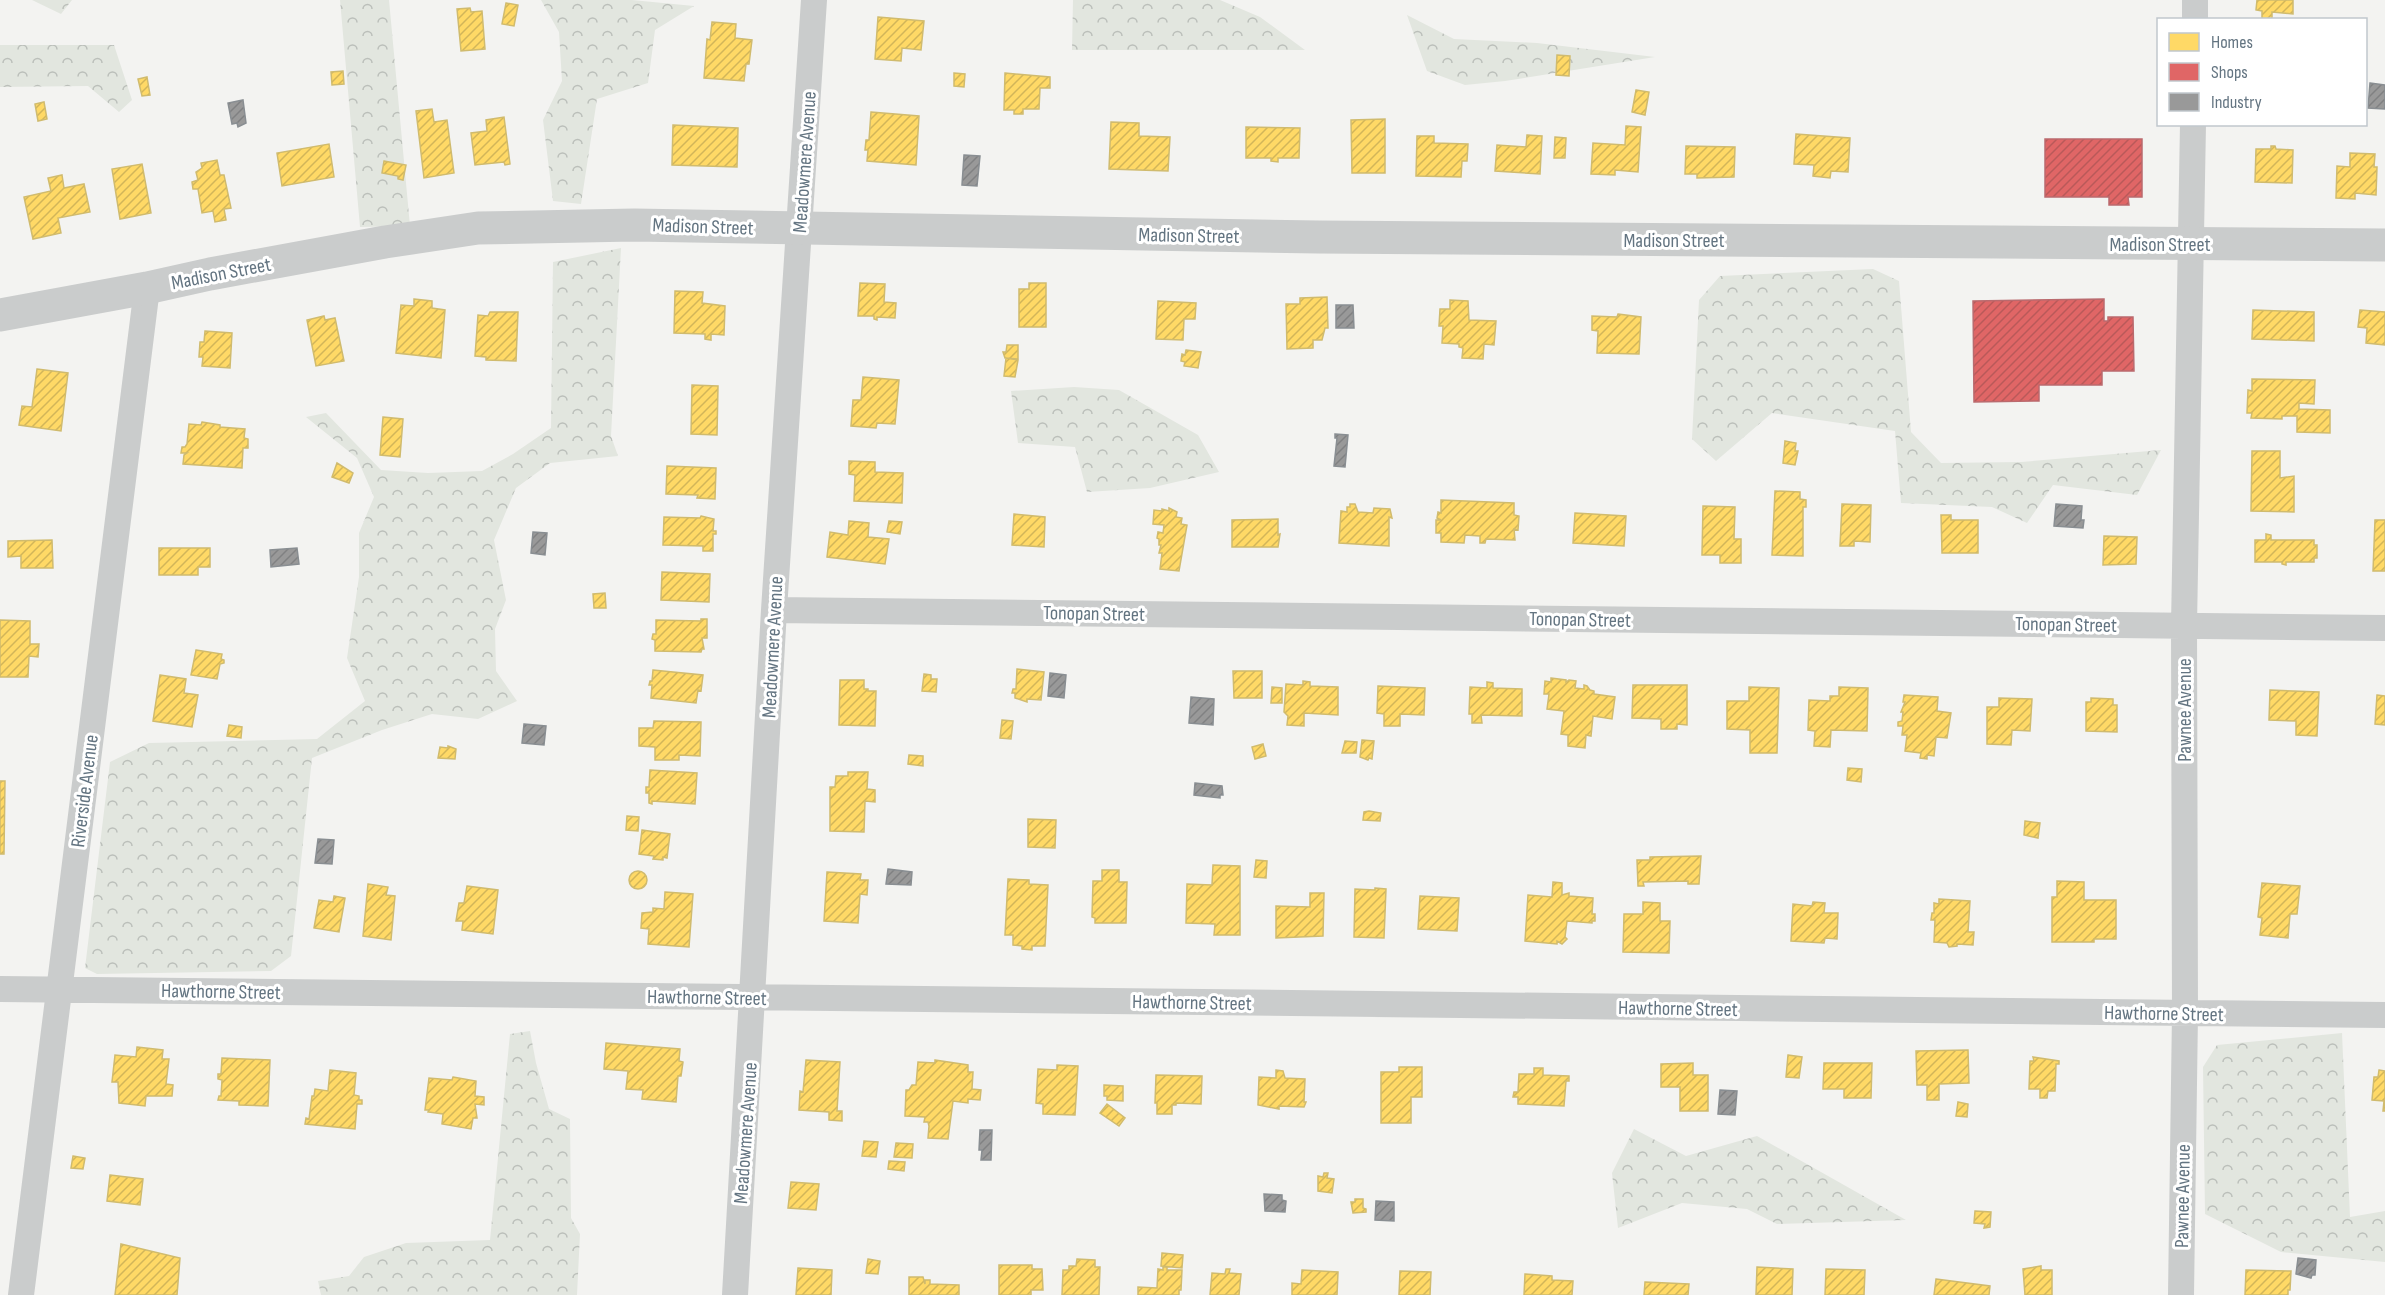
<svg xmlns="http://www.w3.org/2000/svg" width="2385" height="1295" font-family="'Sofia Sans Condensed',sans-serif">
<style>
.forest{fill:url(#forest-crowns)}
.homes{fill:url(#homes-hatch);stroke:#d0bb6e;stroke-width:1.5}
.shops{fill:url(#shops-hatch);stroke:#ba6a6e;stroke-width:1.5}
.industry{fill:url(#industry-hatch);stroke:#898e92;stroke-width:1.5}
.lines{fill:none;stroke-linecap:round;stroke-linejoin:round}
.minor{stroke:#cacccc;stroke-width:26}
.tertiary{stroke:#cacccc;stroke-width:33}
.labels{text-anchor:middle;stroke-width:6;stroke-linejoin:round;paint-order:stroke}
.street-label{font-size:20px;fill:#637481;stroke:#fff}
</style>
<defs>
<pattern id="forest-crowns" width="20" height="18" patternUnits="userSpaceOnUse" patternTransform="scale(1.5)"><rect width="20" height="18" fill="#e2e6df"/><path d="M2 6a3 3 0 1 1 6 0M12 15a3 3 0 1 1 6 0" fill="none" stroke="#bbbfba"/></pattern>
<pattern id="homes-hatch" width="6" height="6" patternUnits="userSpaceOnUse" patternTransform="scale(1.5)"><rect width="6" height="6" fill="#ffd966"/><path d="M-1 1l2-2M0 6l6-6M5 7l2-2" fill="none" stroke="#d2b559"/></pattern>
<pattern id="shops-hatch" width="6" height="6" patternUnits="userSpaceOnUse" patternTransform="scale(1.5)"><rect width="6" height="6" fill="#e06666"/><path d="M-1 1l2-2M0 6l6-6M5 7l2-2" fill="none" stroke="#b95959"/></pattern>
<pattern id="industry-hatch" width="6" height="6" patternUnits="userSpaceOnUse" patternTransform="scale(1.5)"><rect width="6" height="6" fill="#999"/><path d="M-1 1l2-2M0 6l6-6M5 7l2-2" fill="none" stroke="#808182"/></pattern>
</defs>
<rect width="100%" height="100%" fill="#f3f3f1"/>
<path class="forest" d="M32,0H72L61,14Z
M340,0H389L410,226L360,227Z
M541,0H632L694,6L655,30L648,83L597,99L581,204L553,201L543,120L562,81L559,32Z
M1073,0H1220L1260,17L1305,50H1072Z
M1407,15L1454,39L1537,43L1655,57L1505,81L1465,85L1427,71Z
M0,45H114L132,100L119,112L88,86L0,87Z
M621,248L611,436L618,456L550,463L516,488L494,540L506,600L495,629L496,671L517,701L478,719L432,714L382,730L312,758L291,956L271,971L97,974L85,968L110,762L149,743L317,739L365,701L347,658L359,577V533L374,497L357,458L306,417L326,413L381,470L428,473L482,471L513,454L551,428L553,262Z
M1873,269L1899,281L1911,432L1941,463L2021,462L2161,450L2137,495L2053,485L2027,523L1992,507L1901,503L1895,431L1772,413L1716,461L1692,439L1699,300L1720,276Z
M1074,387L1119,390L1198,435L1219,472L1150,488L1087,492L1075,447L1018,443L1011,391Z
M530,1031L536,1063L549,1109L570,1119L571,1218L580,1234L577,1295H321L318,1281L349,1276L364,1257L406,1243L490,1240L510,1034Z
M2342,1033L2350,1217L2385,1211V1262L2281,1252L2205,1214L2203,1067L2217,1045Z
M1634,1129L1686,1156L1757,1136L1906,1220L1777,1224L1747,1209L1682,1203L1618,1228L1612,1173Z"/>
<path class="homes" d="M2257,0H2293V14L2272,12V20H2262V11L2256,10Z
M506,3L518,5L514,26L502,24Z
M470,8L471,12L482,11L485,49L461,51L457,9Z
M878,17L924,21L921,50L902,48L901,61L875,59Z
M712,22L736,24L735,38L752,40L749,64H746L744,81L704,78L707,39L710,40Z
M1557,55L1570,56L1569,76L1556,75Z
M343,71L344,84L332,85L331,72Z
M954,73L965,74L964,87L954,86Z
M1005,73L1050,77V88H1040L1039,109H1023V114H1014V110H1004Z
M147,77L150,95L142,96L138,79Z
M1636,90L1649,92L1645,115L1632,112Z
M44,102L47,119L38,121L35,104Z
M432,109L434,122L447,120L454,173L424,178L416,111Z
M871,112L919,116L916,165L867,161L868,150H865L866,140H869Z
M504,117L510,164L505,165L504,162L475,165L471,133L487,131L486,120Z
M1385,119V173H1352L1351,120Z
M1111,122L1139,123V136L1170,137L1168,171L1109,169Z
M673,125L738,128L737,167L672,165Z
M1626,126L1641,127L1638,172L1615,170V175L1591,174L1593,143L1625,145Z
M1246,127L1300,128L1299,158H1278V162L1271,161V158H1246Z
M1796,134L1850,138L1848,172L1831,171L1830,178L1813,176L1814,165L1794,164Z
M1527,135L1542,136L1540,174L1495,171L1497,145L1526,147Z
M1417,136H1434V143L1468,144L1467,161H1462L1461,177L1416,176Z
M1555,137L1566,138L1565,158H1554Z
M329,144L334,177L282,186L277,153Z
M1686,146L1735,147L1734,177L1697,178V174H1685Z
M2271,146H2275L2276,149L2293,150L2292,183L2255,182L2256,149H2271Z
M2350,153L2375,154L2374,167H2377L2376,195L2355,193V199L2336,198L2337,166L2350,167Z
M217,160L220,175H224L231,208L224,209L226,220L215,222L213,211L202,213L198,189H193L192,182L198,180L196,172L202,168L201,163Z
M384,161L406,165L403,180L398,179V176L382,173Z
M142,164L151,213L120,219L112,169Z
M62,175L64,188L84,184L90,212L58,218L61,233L33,239L24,197L51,191L48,178Z
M860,283L885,284L884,302L896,303L895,318L877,317V320L874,319V316H858Z
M1029,283H1046V327H1019V289H1029Z
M675,291L703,292L702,303L725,306L724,335L711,334V340L705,339V334L674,333Z
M1327,297L1328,328H1325L1322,340H1313V348L1287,349L1286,304H1300V298Z
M414,299L432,301V308L445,310L441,358L396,353L401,305L414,306Z
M1450,300L1468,301L1469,320L1496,321L1494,345L1484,344L1483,359L1462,358L1463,348L1459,347V344L1442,343L1443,326H1439L1440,309H1450Z
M1158,301L1196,303L1195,319H1184L1183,340L1156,339Z
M2253,310L2314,312V341L2252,339Z
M2360,310L2385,312V345L2366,343L2367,328L2358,327Z
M490,312H518L516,361L486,360V357L475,356L478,315L488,316Z
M1618,314L1641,317L1639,354L1597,353L1598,331L1592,330V316L1617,317Z
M324,316L325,320L335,318L344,361L316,366L307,320Z
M205,331L232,333L230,368L202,366L203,357H199L200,342H204Z
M1007,345H1018V359L1005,358L1003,352H1006Z
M1186,350L1201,352L1198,368L1184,366L1185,362L1181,361L1182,354L1185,355Z
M1006,358L1018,360L1015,377L1004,376Z
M37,369L68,373L61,431L19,425L22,406L32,407Z
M863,377L899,380L895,424L877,423L876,428L851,426L853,400H861Z
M2252,379L2315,380L2314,404L2299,403V409L2330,410V433L2297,432V416H2282V419L2251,418L2252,413H2247L2248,390L2252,391Z
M692,385L718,386L717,435L691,434Z
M383,417L403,419L400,457L380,455Z
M202,422L220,425V427L245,429L244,438L248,439V448H243L242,468L183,464L184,455L187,453H181L182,447H185L187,444L189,424L201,425Z
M1785,441L1796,443L1795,451H1798L1795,465L1783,463Z
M2252,451H2280V478L2294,476V512L2251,511Z
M849,461L875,462V472L903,473L902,503L854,501L855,475L849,474Z
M337,463L353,473L349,483L332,477Z
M667,466L716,468L715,499L697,498L698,495L666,494Z
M1775,491L1800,492V499L1806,500V507H1803V556L1772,555Z
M1441,500L1514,503V515L1519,516L1518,530L1514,529L1515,540L1486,539L1485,543H1480V536L1465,535L1464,543L1441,542V533H1436V520H1441L1437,518L1438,512L1441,513Z
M1350,504H1355L1358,512L1373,513L1374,508L1390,509L1392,518L1389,517V546L1339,543L1341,511L1347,512V507H1350Z
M1842,504L1871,505L1870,542L1854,541V546H1840Z
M1703,506L1735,507L1734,539H1741V563H1720V555H1702Z
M1169,508L1177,512L1176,517L1182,518L1181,524L1187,525L1179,571L1160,569L1162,553H1159L1161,545H1159V539L1157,538L1158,532L1163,533L1164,525L1153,524L1154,510L1162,511V509L1169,511Z
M1575,513L1626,516L1624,546L1573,543Z
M1014,514L1045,517L1044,547L1012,545Z
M1941,515H1951V520H1978V553H1942Z
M701,516L714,519L713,531H716V534H713V551H703V546L663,545L664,517L700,518Z
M1278,519V535L1280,534L1278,547H1232V520Z
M2375,520H2385V571H2373Z
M849,521L869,523L868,537L889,539L885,564L827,557L830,532L848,535Z
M889,521L902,522L900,534L887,532Z
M2266,534L2271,535V540H2314V545H2317V558H2314V562H2286V565L2282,564V562H2255V540H2266Z
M2104,536L2137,537L2136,564L2103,565Z
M52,540L53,568H21V556L8,557V541Z
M159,548H210V567H198V575H159Z
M662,572L710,574L709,602L661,600Z
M605,593L606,608H594L593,594Z
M701,619H707V638H702L704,649H702L701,652L655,651V640L652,639L653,634H656V620L701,621Z
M0,620L30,621V644H39L38,657L29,656L28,677H0Z
M196,650L222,654L221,659L224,660V663L220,664L217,679L191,675Z
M1017,669L1044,672L1041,700L1027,699V702L1015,698V693H1012L1013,689H1016Z
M653,670L703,675L701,691L698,690L696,703L651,698L652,685H649L650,681H652Z
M1233,671H1262V698H1234Z
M924,674L931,675V679H937L936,692L922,691Z
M160,675L186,679L184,693L198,695L192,727L153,721Z
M1551,678L1566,680V682L1569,680L1576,681L1575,688L1584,689V685L1587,686L1590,690L1594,691V694L1615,697L1612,719L1593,716L1591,736L1586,735L1585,748L1568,746V735L1561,734L1564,711L1547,709L1549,694H1544L1545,681L1551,682Z
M840,680H864V689H868V691H876L875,726L839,725Z
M1303,681L1310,682V686L1338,687V715L1304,713V726L1287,725L1288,716L1284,712L1286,684L1303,685Z
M1487,682L1493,683V688L1522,689V716L1481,715L1482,723H1472V714H1469L1470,687L1487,688Z
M1633,685H1687V725L1677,724V729H1661V719L1632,718Z
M1378,686L1425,688L1424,715L1400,714V726H1384V714L1377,713Z
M1272,687L1282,688V703H1271Z
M1749,687L1779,688L1777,753H1750V730L1727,729V701H1749Z
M1839,687L1868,688L1867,731L1831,730L1830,747L1814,746L1815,731L1808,730L1809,700L1830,701V696H1839Z
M2270,690L2319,692L2317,736L2296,735V721L2269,720Z
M1904,695L1938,697L1937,711L1951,713L1947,738L1936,737L1934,756L1927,755V759L1920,758L1921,753L1905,751L1907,735H1902L1903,726H1898V722L1902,721L1903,712H1901L1905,702H1903Z
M2377,695L2385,696V725L2375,724Z
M1999,698L2032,699L2030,731L2012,730L2011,745L1987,744V707H1999Z
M2091,698L2113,699V705H2117V732L2086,731V702H2091Z
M1002,720L1013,721L1011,739L1000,738Z
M654,721L701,722L700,756L679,755V760H655V747L639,746V728H653Z
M229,725L242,727L241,738L227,736Z
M1362,740L1374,741L1372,759L1369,758L1368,760L1360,757Z
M1345,741L1357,742L1356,753H1342Z
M1263,744L1266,756L1255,759L1252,747Z
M448,746L456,749L455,759L438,758L440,747L448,748Z
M909,755L923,756V766L908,764Z
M1848,768L1862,769L1861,782L1847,780Z
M650,770L697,773L695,804L652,801V804L649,803V793H646V787H649Z
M848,772H868L867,789L875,790V802L865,801L864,832L830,831V787H835L836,776H848Z
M0,781H5L4,854H0Z
M1369,811L1381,813L1380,821L1363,820L1364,812Z
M627,816L639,817L638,831L626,830Z
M1028,819L1056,820L1055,848L1028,847Z
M2025,821L2040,823L2038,838L2024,835Z
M642,830L670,834L667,858L663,857V860L653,859L654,856L639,854Z
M1701,856L1699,884H1688V881L1643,882L1644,886H1638L1637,860H1650V857Z
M1256,860L1267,861L1266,878L1254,877Z
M1213,865L1240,866V935H1214L1215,924L1186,923L1187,884L1212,885Z
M1102,870H1119V882H1127L1126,923H1095V918L1092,917L1093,881H1102Z
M629 880a9 9 0 1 1 18 0a9 9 0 1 1-18 0Z
M827,872L861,874L860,880H868L867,895L860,894L858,923L824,921Z
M1008,879L1029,880V884L1048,885L1045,946H1032V950L1022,949V946L1013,945V935H1005Z
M2057,881L2084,882V900H2116V939H2094V942H2052V897H2057Z
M1553,882L1562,883V895L1569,893V896L1593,898L1592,914H1595V921H1592V923L1567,921L1565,937L1567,939L1562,944L1557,941V944L1525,941L1528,895L1552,897Z
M2262,883L2300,886L2297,914H2290L2288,938L2260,935L2262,918L2258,917Z
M368,884L388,887L386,895L395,896L391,940L363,936Z
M467,886L498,890L493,934L462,930L463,921H456L459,903H464Z
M1375,888L1386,889L1384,938L1354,937L1355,889L1375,890Z
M665,892L693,894L689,947L648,944L649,929L641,928L642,913L653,912V908L664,909Z
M1310,893H1324L1323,936L1276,938V906L1310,907Z
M334,896L345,898L339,932L314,928L319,900L333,902Z
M1420,896L1459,898L1457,931L1418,929Z
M1939,899L1970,901L1968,932H1974L1973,945L1957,944V946L1949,947L1947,943L1934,942L1935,920H1931L1932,913H1934V903L1939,904Z
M1643,902L1660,903V921H1670L1669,953L1623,952L1624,914H1643Z
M1813,902L1825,903L1824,913H1838L1837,939L1825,938L1824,943L1791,941L1793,904L1812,906Z
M606,1043L680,1049L679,1061L683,1062L681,1076H678L676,1102L642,1099L643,1090L626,1089L628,1071L604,1069Z
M137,1047L163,1050L162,1059H169L166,1084L173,1085L172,1096H146L145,1106L119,1103L118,1082H112L115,1055L136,1057Z
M1968,1050L1969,1083L1939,1084V1100H1927V1085H1917L1916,1051Z
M1788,1055L1802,1057L1799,1078L1786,1077Z
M2033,1057L2059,1061V1064H2056L2055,1091H2048L2047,1098H2040V1089H2029L2030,1061H2034Z
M222,1058L270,1060L268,1106L239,1105V1101L218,1100L219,1096H221L222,1080L218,1079V1074H221Z
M806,1060L840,1062L837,1111H842V1121L829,1120V1112L799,1110L800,1091L803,1092Z
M935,1060L968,1065V1072H973L972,1089L981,1090L980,1100L968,1099V1103L953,1101L948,1139L928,1138L929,1126L928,1122H924L925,1117L905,1116L906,1090H909L912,1085H916L918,1062L935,1063Z
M1693,1063V1075H1708V1111H1680V1087H1661V1064Z
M1824,1063H1872L1871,1098H1844V1089H1823Z
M1057,1065L1078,1066L1075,1115L1043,1114V1104L1036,1103L1038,1069L1057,1070Z
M1399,1067H1422V1097H1411V1123H1381V1072H1399Z
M1534,1068H1543V1075L1569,1076V1081H1566L1564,1106L1518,1104V1097H1513L1514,1092H1518L1519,1074H1534Z
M330,1070L356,1073L354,1095L359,1096V1100H362V1104H357L355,1129L305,1124L306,1118L309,1119L312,1096H314L315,1089L328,1091Z
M1276,1070L1283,1071L1285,1078L1305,1079L1304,1102H1306L1304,1107L1279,1106V1109L1258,1105L1259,1077L1276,1078Z
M2379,1070L2385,1071V1111H2383L2384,1101L2372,1100L2374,1077H2378Z
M1156,1075L1202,1076L1201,1104L1176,1103V1105H1172V1114H1157V1103H1155Z
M453,1077L476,1081L475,1096L484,1097V1105L475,1104L477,1118H473L471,1129L442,1124L443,1114L428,1112L429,1110H425L429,1078L452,1080Z
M1104,1085L1123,1086V1101L1107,1100V1096H1104Z
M1958,1102L1968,1104L1967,1117L1956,1116Z
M1107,1104L1125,1118L1119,1126L1100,1113Z
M864,1141L878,1142L876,1157L862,1156Z
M896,1143L913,1144L912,1158L894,1157Z
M73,1156L85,1158L83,1169L71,1168Z
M889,1161L905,1162L904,1171L888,1169Z
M1324,1173H1328L1327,1178L1334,1179L1332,1193L1318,1191V1176L1323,1177Z
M110,1175L143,1179L140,1205L107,1201Z
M791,1182L819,1184L816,1210L788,1208Z
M1355,1199H1363V1208L1366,1209V1212L1353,1213L1351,1202H1355Z
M1975,1211L1991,1212L1990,1227L1984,1228L1985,1224L1974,1223Z
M121,1244L180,1258L177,1295H115Z
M1162,1253L1183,1255L1182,1268L1161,1266Z
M868,1259L880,1261L878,1274L866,1273Z
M1077,1259L1095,1260V1267H1100L1099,1295H1062L1063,1270H1069V1266H1076Z
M999,1265H1032V1269H1042L1043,1290H1031V1295H999Z
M2041,1266V1270H2052V1295H2025L2023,1269Z
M1163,1267H1167V1270H1182L1181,1290H1179V1295H1138V1287L1157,1288L1158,1269L1163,1270Z
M1757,1267L1793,1269L1792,1295H1756Z
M798,1268L832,1270L831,1295H796Z
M1226,1269H1230L1229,1273L1241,1274L1239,1295H1210L1212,1273L1225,1274Z
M1826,1269L1865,1270L1864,1295H1825Z
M1302,1270L1338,1272L1337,1295H1292V1283L1301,1284Z
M2246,1270L2291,1271L2290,1290H2288V1295H2245Z
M1400,1271L1431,1272L1430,1295H1399Z
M1525,1274L1552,1276V1280L1573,1281L1572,1295H1524Z
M909,1277H923L925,1284V1280H930V1284L959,1285V1295H909Z
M1936,1279L1990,1286L1989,1295H1934Z
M1645,1282L1689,1284L1688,1295H1644Z"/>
<path class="shops" d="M2045,139H2142V197H2128L2129,205H2109V197H2045Z
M2104,299V321H2108V317H2133L2134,371H2102V385H2039V401L1974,402L1973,301Z"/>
<path class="industry" d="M2370,83L2385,85V109L2368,108Z
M243,100L246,123L238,127L237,123L232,124L228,103Z
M964,155L980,156L977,186L962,185Z
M1336,305H1353L1354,328H1336Z
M1335,434L1348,435L1345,467L1334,466L1337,438H1335Z
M2056,504L2082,506L2081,520H2084L2083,528L2054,526Z
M533,532L547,533L545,555L531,553Z
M297,548L299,564L271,567L270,550Z
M1050,673L1066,675L1064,698L1048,696Z
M1191,697L1214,699L1213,725L1189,723Z
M524,724L546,726L544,745L522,743Z
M1195,783L1222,786L1223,795H1220V798L1194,795Z
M318,839L334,840L332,864L315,863Z
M888,869L912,872L911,885L886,884Z
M1720,1090L1737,1091L1735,1115L1718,1114Z
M980,1130H992L991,1160H981L982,1150H979Z
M1264,1194L1282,1195V1200L1286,1201L1285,1212L1265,1211Z
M1376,1201L1394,1202V1221L1375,1220Z
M2298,1258L2316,1260L2315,1275H2312L2311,1278L2296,1274Z"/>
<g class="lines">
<path class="minor" d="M2195,20V0
M774,610L2385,628
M0,989L2385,1015
M21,1295L147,288
M735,1295L774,610L814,0
M2181,1295L2185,1013L2184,626L2193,124"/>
<path class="tertiary" d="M0,315L147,288L210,274L385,242L478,228L634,225L1318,237L2385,245"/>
</g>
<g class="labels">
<g class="street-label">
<text transform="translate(804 162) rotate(-86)" y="7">Meadowmere Avenue</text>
<text transform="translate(703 226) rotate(2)" y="7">Madison Street</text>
<text transform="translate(1189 235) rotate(1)" y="7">Madison Street</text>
<text x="1674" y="247">Madison Street</text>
<text x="2160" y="251">Madison Street</text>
<text transform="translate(221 273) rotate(-11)" y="7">Madison Street</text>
<text transform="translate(1094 613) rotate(1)" y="7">Tonopan Street</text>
<text transform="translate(1580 619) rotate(1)" y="7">Tonopan Street</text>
<text transform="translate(2066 624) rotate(1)" y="7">Tonopan Street</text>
<text transform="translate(772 647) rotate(-87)" y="7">Meadowmere Avenue</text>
<text transform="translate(2184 710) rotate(-90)" y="7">Pawnee Avenue</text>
<text transform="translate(84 791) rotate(-83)" y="7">Riverside Avenue</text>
<text transform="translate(221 991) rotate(1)" y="7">Hawthorne Street</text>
<text transform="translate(707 997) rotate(1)" y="7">Hawthorne Street</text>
<text transform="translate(1192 1002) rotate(1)" y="7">Hawthorne Street</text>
<text transform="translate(1678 1008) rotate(1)" y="7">Hawthorne Street</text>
<text transform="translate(2164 1013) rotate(1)" y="7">Hawthorne Street</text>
<text transform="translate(745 1133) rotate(-86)" y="7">Meadowmere Avenue</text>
<text transform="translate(2182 1196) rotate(-89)" y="7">Pawnee Avenue</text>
</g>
</g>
<rect x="2157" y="18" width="210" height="108" fill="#ffffff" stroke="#c1c7cd" stroke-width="1.5"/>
<rect x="2169" y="33" width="30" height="18" fill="#ffd966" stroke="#c1c7cd" stroke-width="1.5"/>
<text x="2211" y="48" font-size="18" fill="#637481">Homes</text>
<rect x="2169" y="63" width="30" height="18" fill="#e06666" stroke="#c1c7cd" stroke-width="1.5"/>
<text x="2211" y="78" font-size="18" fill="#637481">Shops</text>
<rect x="2169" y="93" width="30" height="18" fill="#999999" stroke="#c1c7cd" stroke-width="1.5"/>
<text x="2211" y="108" font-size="18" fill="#637481">Industry</text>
</svg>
